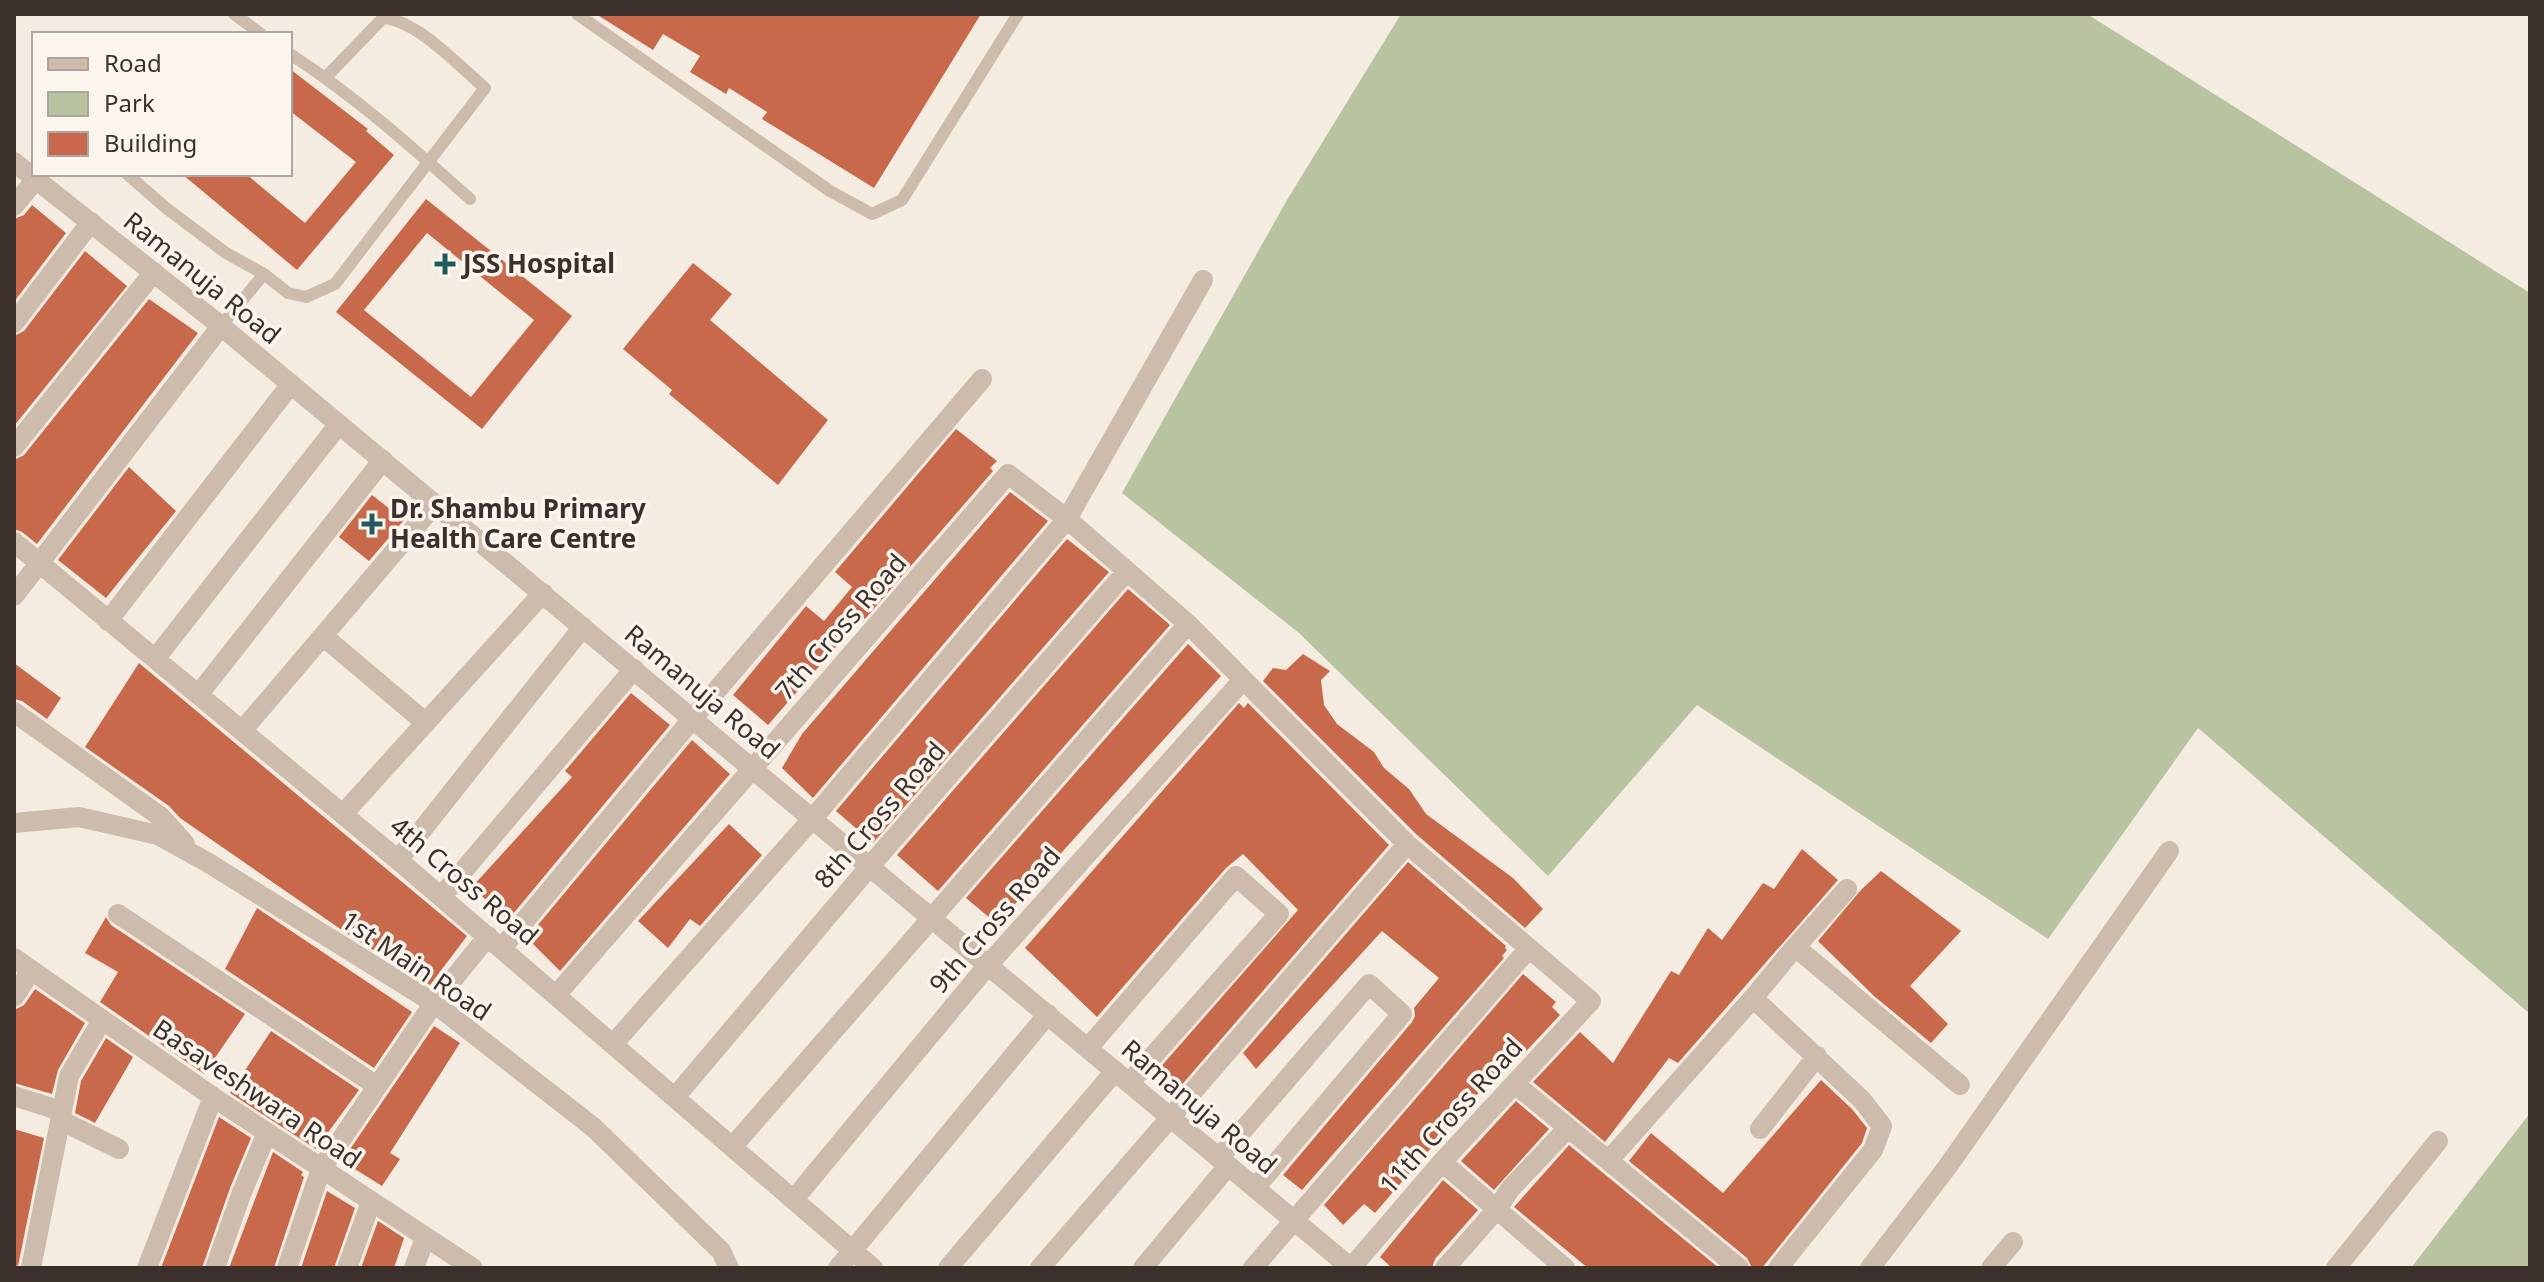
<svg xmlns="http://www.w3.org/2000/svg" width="2544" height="1282" font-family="'Noto Sans',sans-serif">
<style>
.green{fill:#b8c4a0}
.building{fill:#c8694b;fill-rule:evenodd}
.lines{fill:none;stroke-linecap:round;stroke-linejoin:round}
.service{stroke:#cdbbac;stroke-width:12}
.minor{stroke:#cdbbac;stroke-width:20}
.tertiary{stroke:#cdbbac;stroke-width:20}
.poi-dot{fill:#1f5a5e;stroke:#fbf5ee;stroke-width:3}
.labels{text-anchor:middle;stroke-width:7;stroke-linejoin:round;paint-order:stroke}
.poi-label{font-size:26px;font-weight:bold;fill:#3b302b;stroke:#fbf5ee;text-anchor:start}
.street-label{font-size:26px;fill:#3b302b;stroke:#fbf5ee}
</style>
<rect width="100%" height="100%" fill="#f4ebe1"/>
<path class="green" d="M1401,14H2087L2530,293V1014L2198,728L2048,939L1697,705L1548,876L1299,633L1122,493L1287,200Z
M2530,1113V1268H2411Z"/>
<path class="building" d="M596,14H981L874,188L762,119L767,112L729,88L726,94L690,72L700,56L663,34L653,50Z
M290,69L368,129L366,131L394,155L297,270L182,174H246L305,223L356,162L290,111Z
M426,199L572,316L482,429L336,312ZM427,233L534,320L471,397L364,310Z
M32,205L66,233L14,302V219L24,215Z
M85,251L127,286L14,426V336L24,331Z
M693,263L732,294L710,320L828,420L778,485L669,394L672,390L623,349Z
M149,299L198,333L37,544L22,532L14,529V460L24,455Z
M956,429L997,461L990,468L993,471L865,619L862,617L768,725L733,695L806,606L824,621L852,587L835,572Z
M129,467L176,511L106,598L58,560Z
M1010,492L1048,521L813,798L782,768L802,734Z
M372,495L404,520L369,561L339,537Z
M1067,539L1109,572L873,843L836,811Z
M1128,589L1170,625L938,891L897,855Z
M1188,644L1221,676L997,924L966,898Z
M1303,654L1330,671L1321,680L1324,705L1337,724L1374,752L1384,768L1409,789L1426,814L1513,878L1543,909L1525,928L1416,834L1263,681L1273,668L1286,670Z
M14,663L61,698L47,719L22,701L14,699Z
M139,663L467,936L430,985L349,935L180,818L169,806L85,747Z
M631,693L670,725L508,920L472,887L572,777L565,771Z
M1239,703L1244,708L1248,703L1389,845L1179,1088L1158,1070L1298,910L1243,854L1226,868L1097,1017L1025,948Z
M692,740L730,774L560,971L527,938Z
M729,824L762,855L700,926L690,919L668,948L638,921Z
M1802,849L1838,880L1678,1063L1669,1058L1605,1142L1533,1082L1580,1032L1613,1063L1671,971L1679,975L1708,928L1722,940L1763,883L1774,889Z
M1408,862L1506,946L1505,948L1507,950L1502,956L1504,958L1302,1190L1283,1175L1412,1022L1415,1016L1414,1008L1439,978L1382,931L1256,1069L1243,1053Z
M1881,871L1961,931L1910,986L1948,1024L1931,1043L1874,996L1818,941L1860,891Z
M257,908L412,1012L374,1068L225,969Z
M106,917L111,925L245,1014L204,1074L100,1002L118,972L85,953Z
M1523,974L1556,1002L1552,1007L1560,1015L1518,1060L1512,1054L1375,1213L1364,1204L1343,1225L1324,1205Z
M35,989L85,1023L58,1070L52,1094L14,1083V1010L24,1005Z
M434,1026L460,1043L390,1153L400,1159L382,1186L342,1161Z
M271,1031L359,1090L316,1149L230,1093Z
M106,1038L133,1057L95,1123L75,1113L81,1081Z
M1821,1080L1852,1109L1867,1128L1862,1143L1762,1268H1752L1747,1258L1629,1161L1651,1133L1723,1193Z
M1516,1101L1549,1129L1494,1190L1461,1161Z
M219,1117L251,1138L230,1188L202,1268H161Z
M14,1129L44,1138L18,1266L14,1265Z
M1569,1145L1719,1268H1588L1532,1222L1514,1207Z
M273,1152L303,1172L301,1175L304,1177L274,1268H229Z
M1443,1180L1478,1210L1435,1259L1432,1268H1392L1380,1257Z
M327,1191L355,1208L334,1268H301Z
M378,1221L404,1238L394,1268H361Z"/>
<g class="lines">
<path class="service" d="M234,14L261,34
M577,14L830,191L872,214L902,200L1018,14
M290,54C355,96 412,147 470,199
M127,174L166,208L226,253L264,274L288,293L306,297L335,284L485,88C459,66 417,20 383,18L325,78
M221,326L264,274"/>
<path class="minor" d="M14,206L36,179
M14,323L91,222
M14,447L154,272
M14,542L398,860L873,1268
M14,596L221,326
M108,621L291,384
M323,636L426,723
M155,659L339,424
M198,695L383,460
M14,712L161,817L185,844
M242,731L435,504
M343,814L543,593
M14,823L79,817L158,835L207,862L434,1003L593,1127L721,1251L729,1268
M398,860L583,627
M441,897L634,669
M118,914L377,1086
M502,948L693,718L982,379
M1791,952L1847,889
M557,994L1008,474L1067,519L1188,624L1407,844L1591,1001L1442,1162L1351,1268
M14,997L31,971
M614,1043L813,818L1067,519L1203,280
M1088,1048L1236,876L1279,914L1129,1083
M1515,1084L1739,1268
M14,1096L61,1111
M676,1096L870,866L1127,571
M60,1120L119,1149
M1760,1129L1817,1056
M733,1146L1188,624
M1219,1158L1369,984L1402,1014L1255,1188
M1609,1160L1753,998
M1442,1162L1565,1268
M794,1199L988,965L1242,681
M31,1268L69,1076L102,1020
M147,1268L213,1097
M215,1268L242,1192L267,1133
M287,1268L321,1169L434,1003L488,936
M347,1268L371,1202
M414,1268L425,1238
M838,1268L1048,1014
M948,1268L1115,1071
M1040,1268L1407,844
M1143,1268L1228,1166
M1253,1268L1529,948
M1445,1268L1497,1209L1510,1189L1568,1128
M1778,1268L1873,1150L1882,1126L1862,1100L1753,998L1791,952L1799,950L1960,1085
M1870,1268L1948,1166L2169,851
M1991,1268L2013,1242
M2336,1268L2438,1141"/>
<path class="tertiary" d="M14,162L221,326L1351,1268
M14,958L213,1097L473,1268"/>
</g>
<g class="poi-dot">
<path d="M441 252h8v8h8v8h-8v8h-8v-8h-8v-8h8z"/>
<path d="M368 512h8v8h8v8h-8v8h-8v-8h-8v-8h8z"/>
</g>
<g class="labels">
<g class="poi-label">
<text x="463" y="273">JSS Hospital</text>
<text x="390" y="518">Dr. Shambu Primary<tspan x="390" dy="30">Health Care Centre</tspan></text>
</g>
<g class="street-label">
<text transform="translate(202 278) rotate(39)" y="9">Ramanuja Road</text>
<text transform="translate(841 627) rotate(-49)" y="9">7th Cross Road</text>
<text transform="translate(702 692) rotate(40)" y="9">Ramanuja Road</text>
<text transform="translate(880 815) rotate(-49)" y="9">8th Cross Road</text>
<text transform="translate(464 881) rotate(40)" y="9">4th Cross Road</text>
<text transform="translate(995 920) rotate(-49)" y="9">9th Cross Road</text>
<text transform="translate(416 966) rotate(34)" y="9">1st Main Road</text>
<text transform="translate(257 1094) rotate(34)" y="9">Basaveshwara Road</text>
<text transform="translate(1199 1107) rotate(40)" y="9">Ramanuja Road</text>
<text transform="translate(1451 1116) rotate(-48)" y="9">11th Cross Road</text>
</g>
</g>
<rect width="2544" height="1282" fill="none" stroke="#3b302b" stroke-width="32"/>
<rect x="32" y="32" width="260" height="144" fill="#fbf5ee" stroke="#aea6a0" stroke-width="2"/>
<rect x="48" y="58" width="40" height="12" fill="#cdbbac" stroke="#aea6a0" stroke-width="2"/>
<text x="104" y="72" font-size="24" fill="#3b302b">Road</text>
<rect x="48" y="92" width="40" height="24" fill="#b8c4a0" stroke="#aea6a0" stroke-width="2"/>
<text x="104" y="112" font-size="24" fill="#3b302b">Park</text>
<rect x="48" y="132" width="40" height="24" fill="#c8694b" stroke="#aea6a0" stroke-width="2"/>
<text x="104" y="152" font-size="24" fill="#3b302b">Building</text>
</svg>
